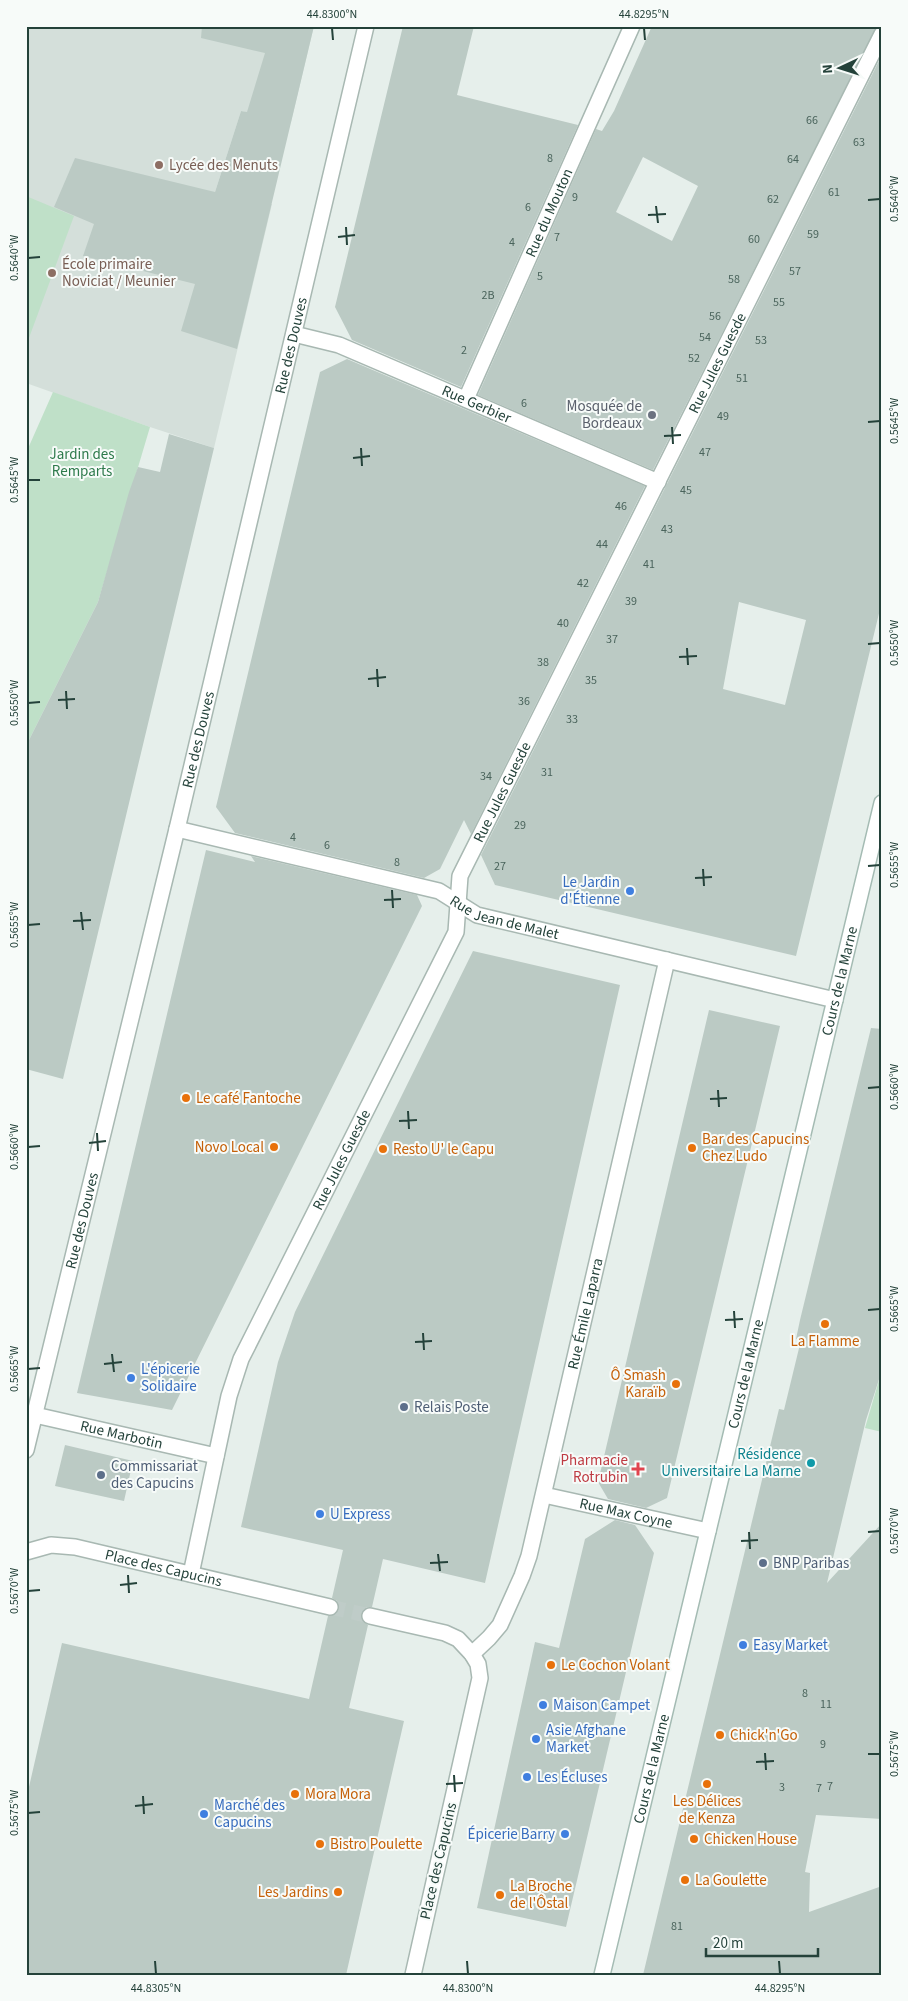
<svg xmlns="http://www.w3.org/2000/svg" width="908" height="2001" font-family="'Source Sans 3',sans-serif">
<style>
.built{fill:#d4dfda}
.green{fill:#bfe0c8}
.building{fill:#bbcac4;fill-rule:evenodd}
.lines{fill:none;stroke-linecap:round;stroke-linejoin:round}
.minor-tunnel{stroke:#bfccc8;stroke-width:15;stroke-dasharray:15 8;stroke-linecap:butt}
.pedestrian-casing{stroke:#a8b8b2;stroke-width:18}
.minor-casing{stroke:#a8b8b2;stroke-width:18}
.secondary-casing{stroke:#a4bbb3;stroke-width:18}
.pedestrian{stroke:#fff;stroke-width:15}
.minor{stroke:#fff;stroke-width:15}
.secondary{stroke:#fff;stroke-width:15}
.ticks{fill:none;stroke:#24423a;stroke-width:2}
.education-dot{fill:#8d6e63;stroke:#f7fbf9;stroke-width:2}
.worship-dot{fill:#6b7280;stroke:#f7fbf9;stroke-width:2}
.shop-dot{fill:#3f7fe0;stroke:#f7fbf9;stroke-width:2}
.food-dot{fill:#e8710a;stroke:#f7fbf9;stroke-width:2}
.service-dot{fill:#5c6f8a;stroke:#f7fbf9;stroke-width:2}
.culture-dot{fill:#0f9aa8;stroke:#f7fbf9;stroke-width:2}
.health-dot{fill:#e0444e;stroke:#f7fbf9;stroke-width:2}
.labels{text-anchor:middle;stroke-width:4;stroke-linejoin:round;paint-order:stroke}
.number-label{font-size:12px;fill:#4a645c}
.education-label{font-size:15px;fill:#785e54;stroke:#f7fbf9;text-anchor:start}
.street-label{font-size:15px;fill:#24423a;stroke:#f7fbf9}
.worship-label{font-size:15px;fill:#5b616d;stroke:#f7fbf9;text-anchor:end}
.park-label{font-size:15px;fill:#2d7a4b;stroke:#f7fbf9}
.shop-label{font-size:15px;fill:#366cbe;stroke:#f7fbf9;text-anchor:start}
.food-label{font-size:15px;fill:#c56008;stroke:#f7fbf9;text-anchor:start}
.service-label{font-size:15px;fill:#4e5e75;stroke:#f7fbf9;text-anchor:start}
.culture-label{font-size:15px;fill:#0d838f;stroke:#f7fbf9;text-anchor:end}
.health-label{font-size:15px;fill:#be3a42;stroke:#f7fbf9;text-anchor:end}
.neatline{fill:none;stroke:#24423a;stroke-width:2}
.ticks-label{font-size:12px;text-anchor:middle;fill:#24423a}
</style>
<rect width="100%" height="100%" fill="#e6efeb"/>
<path class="built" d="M26,26H314L291,122L241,111L215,192L272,204L214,448L150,427L26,383Z"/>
<path class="green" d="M26,196L74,216L26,346Z
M53,392L150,427L98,602L26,746V453Z
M882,1370V1432L865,1428Z"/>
<path class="building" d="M202,26H314L237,349L181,331L195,284L83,256L94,224L54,207L75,158L215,192L241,111L247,112L265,53L201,38Z
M403,26H474L457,95L578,125L461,387L352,340L335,307Z
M652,26H877L653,470L478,395L596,129L602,131L614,111ZM643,157L698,186L672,241L616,212Z
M882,55V601L796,956L495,885L481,855ZM739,602L806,620L785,705L723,689Z
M347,359L645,486L471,834L464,820L440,869L424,878L235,833L216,807L320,372Z
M169,434L214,448L63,1079L26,1069V746L98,602L129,492L138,467L160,472Z
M206,850L255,862L251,856L417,895L422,906L172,1410L77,1393Z
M473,951L620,985L485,1583L383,1559L372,1607H367L361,1613V1619L368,1625L349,1708L404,1721L346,1975H26V1800L62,1643L309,1699L328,1616L336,1614L339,1609L337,1601L332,1598L343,1550L241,1527L278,1362L295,1312Z
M709,1010L780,1026L667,1498L646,1508L608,1499L598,1482Z
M871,1028L882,1029V1370L866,1420L827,1583L882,1523V1819L816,1815L805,1872L810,1873L809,1912L882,1886V1975H643L779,1409L784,1410L801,1340L796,1339L800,1320Z
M65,1445L133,1461L124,1501L55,1486Z
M615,1520L635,1525L654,1553L566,1927L477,1908L535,1642L559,1648L585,1539Z"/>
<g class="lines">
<path class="minor-tunnel" d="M330,1607L370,1616"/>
<g class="pedestrian-casing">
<g id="pedestrian">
<path id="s1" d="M544,1495L708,1531"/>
</g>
</g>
<g class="minor-casing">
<g id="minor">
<path id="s2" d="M294,334L339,345L658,482"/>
<path id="s3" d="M466,399L632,26"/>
<path id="s4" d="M177,829L439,891L477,915L835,1000"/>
<path id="s5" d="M26,1413L216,1456"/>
<path id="s6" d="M26,1450L177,829L366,26"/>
<path id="s7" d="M26,1552L51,1545L75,1547L330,1607"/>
<path id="s8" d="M191,1574L229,1396L241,1359L456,932L460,876L882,34"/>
<path d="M370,1616L445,1633L458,1639L472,1654L478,1664L480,1678L413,1975"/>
<path id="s9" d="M472,1654L489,1638L500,1625L522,1576L529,1556L667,960"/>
</g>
</g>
<g class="secondary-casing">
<g id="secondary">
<path id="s10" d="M602,1975L882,803"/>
</g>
</g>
<use href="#pedestrian" class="pedestrian"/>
<use href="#minor" class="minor"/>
<use href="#secondary" class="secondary"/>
</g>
<path class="ticks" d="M332,28L333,40M644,28L645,40M868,200L880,199M656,206L658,223M648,215L666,214M346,227L347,245M338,237L355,235M28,258L40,257M868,422L880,421M672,427L673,444M664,436L681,435M361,448L362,466M353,458L370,456M28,480H40M868,644L880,643M687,648L688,665M679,657L697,656M377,669L378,687M368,679L386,677M66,691L67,709M58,700L75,699M28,703L40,702M868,866L880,865M703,869L704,886M695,878L712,877M392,890L393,908M384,900L401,899M81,912L83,930M73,921L91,920M28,925L40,924M868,1088L880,1087M718,1090L719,1107M710,1099L727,1098M408,1111L409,1129M399,1121L417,1120M97,1133L98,1151M89,1143L106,1141M28,1147L40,1146M868,1310L880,1309M734,1311L735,1328M725,1320L743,1319M423,1333L424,1350M415,1342L432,1341M112,1354L114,1372M104,1364L122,1362M28,1369L40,1368M749,1532L750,1549M868,1532L880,1531M741,1541L758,1540M438,1554L440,1571M430,1563L448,1562M128,1575L129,1593M120,1585L137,1583M28,1591L40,1590M765,1753L766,1770M868,1754H880M756,1762L774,1761M454,1775L455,1792M446,1784L463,1783M143,1796L144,1814M135,1806L153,1804M28,1813L40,1812M155,1961L156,1974M467,1961L468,1974M779,1961L780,1974"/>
<g class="education-dot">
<circle cx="159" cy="165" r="5"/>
<circle cx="52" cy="273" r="5"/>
</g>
<circle class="worship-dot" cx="652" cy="415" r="5"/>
<g class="shop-dot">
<circle cx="630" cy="891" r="5"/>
<circle cx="131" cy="1378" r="5"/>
<circle cx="320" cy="1514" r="5"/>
<circle cx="743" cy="1645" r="5"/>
<circle cx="543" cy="1705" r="5"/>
<circle cx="536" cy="1739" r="5"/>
<circle cx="527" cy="1777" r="5"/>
<circle cx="204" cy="1814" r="5"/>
<circle cx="565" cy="1834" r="5"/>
</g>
<g class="food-dot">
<circle cx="186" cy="1098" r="5"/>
<circle cx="274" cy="1147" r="5"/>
<circle cx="692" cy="1148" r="5"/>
<circle cx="383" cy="1149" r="5"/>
<circle cx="825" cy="1324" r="5"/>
<circle cx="676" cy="1384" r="5"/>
<circle cx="551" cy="1665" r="5"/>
<circle cx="720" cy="1735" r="5"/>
<circle cx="707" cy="1784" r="5"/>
<circle cx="295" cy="1794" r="5"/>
<circle cx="694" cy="1839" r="5"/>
<circle cx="320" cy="1844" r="5"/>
<circle cx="685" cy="1880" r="5"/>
<circle cx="338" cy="1892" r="5"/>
<circle cx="500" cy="1895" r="5"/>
</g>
<g class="service-dot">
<circle cx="404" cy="1407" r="5"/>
<circle cx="101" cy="1475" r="5"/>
<circle cx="763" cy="1563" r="5"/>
</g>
<circle class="culture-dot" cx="811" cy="1463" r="5"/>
<path class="health-dot" d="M635.5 1461.5h5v5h5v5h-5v5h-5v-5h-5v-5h5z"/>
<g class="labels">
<g class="number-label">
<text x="812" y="124">66</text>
<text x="859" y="146">63</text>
<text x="550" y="162">8</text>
<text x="793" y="163">64</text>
<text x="834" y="196">61</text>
<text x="575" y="201">9</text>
<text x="773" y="203">62</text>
<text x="528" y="211">6</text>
<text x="813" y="238">59</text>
<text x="557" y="241">7</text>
<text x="754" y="243">60</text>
<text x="512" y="246">4</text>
<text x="795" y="275">57</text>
<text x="540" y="280">5</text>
<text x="734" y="283">58</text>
<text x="488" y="299">2B</text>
<text x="779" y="306">55</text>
<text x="715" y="320">56</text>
<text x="705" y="341">54</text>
<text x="761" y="344">53</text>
<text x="464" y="354">2</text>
<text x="694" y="362">52</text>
<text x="742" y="382">51</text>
<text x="524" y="407">6</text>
<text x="723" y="420">49</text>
<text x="705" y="456">47</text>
<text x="686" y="494">45</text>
<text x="621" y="510">46</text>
<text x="667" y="533">43</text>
<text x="602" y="548">44</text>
<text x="649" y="568">41</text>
<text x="583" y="587">42</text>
<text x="631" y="605">39</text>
<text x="563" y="627">40</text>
<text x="612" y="643">37</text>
<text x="543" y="666">38</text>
<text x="591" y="684">35</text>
<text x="524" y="705">36</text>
<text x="572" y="723">33</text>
<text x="547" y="776">31</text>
<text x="486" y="780">34</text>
<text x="520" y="829">29</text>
<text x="293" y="841">4</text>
<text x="327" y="849">6</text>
<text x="397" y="866">8</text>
<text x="500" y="870">27</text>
<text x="805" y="1697">8</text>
<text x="826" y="1708">11</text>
<text x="823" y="1748">9</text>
<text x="830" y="1790">7</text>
<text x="782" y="1791">3</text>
<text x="819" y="1792">7</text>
<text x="677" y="1930">81</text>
</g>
<g class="education-label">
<text x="169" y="170">Lycée des Menuts</text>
<text x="62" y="269">École primaire<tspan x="62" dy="17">Noviciat / Meunier</tspan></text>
</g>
<g class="street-label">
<text dy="5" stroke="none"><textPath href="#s3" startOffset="204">Rue du Mouton</textPath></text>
<text dy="5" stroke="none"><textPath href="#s6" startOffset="1136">Rue des Douves</textPath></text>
<text dy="5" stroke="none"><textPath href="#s8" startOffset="1329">Rue Jules Guesde</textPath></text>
<text dy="5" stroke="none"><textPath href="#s2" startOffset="196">Rue Gerbier</textPath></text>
<text dy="5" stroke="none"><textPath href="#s6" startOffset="731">Rue des Douves</textPath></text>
<text dy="5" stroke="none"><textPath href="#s8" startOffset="849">Rue Jules Guesde</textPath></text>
<text dy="5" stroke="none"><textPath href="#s4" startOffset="341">Rue Jean de Malet</textPath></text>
<text dy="5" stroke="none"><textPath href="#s10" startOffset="1022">Cours de la Marne</textPath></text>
<text dy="5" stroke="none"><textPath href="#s8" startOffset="444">Rue Jules Guesde</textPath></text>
<text dy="5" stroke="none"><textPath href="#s6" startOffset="236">Rue des Douves</textPath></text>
<text dy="5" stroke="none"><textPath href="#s9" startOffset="364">Rue Émile Laparra</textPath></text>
<text dy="5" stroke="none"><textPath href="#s10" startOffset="618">Cours de la Marne</textPath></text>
<text dy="5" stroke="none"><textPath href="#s5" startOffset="98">Rue Marbotin</textPath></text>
<text dy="5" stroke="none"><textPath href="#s1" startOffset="84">Rue Max Coyne</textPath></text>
<text dy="5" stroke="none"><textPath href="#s7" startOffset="141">Place des Capucins</textPath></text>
<text dy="5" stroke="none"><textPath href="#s10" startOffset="212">Cours de la Marne</textPath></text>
<text transform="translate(438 1861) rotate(-77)" y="5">Place des Capucins</text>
</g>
<g class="worship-label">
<text x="642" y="411">Mosquée de<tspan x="642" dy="17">Bordeaux</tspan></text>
</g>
<g class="park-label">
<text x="82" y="459">Jardin des<tspan x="82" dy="17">Remparts</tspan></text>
</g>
<g class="shop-label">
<text x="620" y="887" text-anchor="end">Le Jardin<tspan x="620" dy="17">d'Étienne</tspan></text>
<text x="141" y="1374">L'épicerie<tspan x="141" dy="17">Solidaire</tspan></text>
<text x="330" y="1519">U Express</text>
<text x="753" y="1650">Easy Market</text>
<text x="553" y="1710">Maison Campet</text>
<text x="546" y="1735">Asie Afghane<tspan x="546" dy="17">Market</tspan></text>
<text x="537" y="1782">Les Écluses</text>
<text x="214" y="1810">Marché des<tspan x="214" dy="17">Capucins</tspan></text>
<text x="555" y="1839" text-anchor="end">Épicerie Barry</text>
</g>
<g class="food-label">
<text x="196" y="1103">Le café Fantoche</text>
<text x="702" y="1144">Bar des Capucins<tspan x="702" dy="17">Chez Ludo</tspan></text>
<text x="264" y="1152" text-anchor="end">Novo Local</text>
<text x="393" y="1154">Resto U' le Capu</text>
<text x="825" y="1346" text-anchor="middle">La Flamme</text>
<text x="666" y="1380" text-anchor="end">Ô Smash<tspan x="666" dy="17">Karaïb</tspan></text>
<text x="561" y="1670">Le Cochon Volant</text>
<text x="730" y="1740">Chick'n'Go</text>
<text x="305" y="1799">Mora Mora</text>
<text x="707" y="1806" text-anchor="middle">Les Délices<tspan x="707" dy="17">de Kenza</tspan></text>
<text x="704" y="1844">Chicken House</text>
<text x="330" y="1849">Bistro Poulette</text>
<text x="695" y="1885">La Goulette</text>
<text x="510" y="1891">La Broche<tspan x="510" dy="17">de l'Ôstal</tspan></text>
<text x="328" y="1897" text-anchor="end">Les Jardins</text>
</g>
<g class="service-label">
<text x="414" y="1412">Relais Poste</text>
<text x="111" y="1471">Commissariat<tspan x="111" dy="17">des Capucins</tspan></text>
<text x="773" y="1568">BNP Paribas</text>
</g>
<g class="culture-label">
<text x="801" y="1459">Résidence<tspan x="801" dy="17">Universitaire La Marne</tspan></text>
</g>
<g class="health-label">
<text x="628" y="1465">Pharmacie<tspan x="628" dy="17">Rotrubin</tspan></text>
</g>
</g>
<rect width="908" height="2001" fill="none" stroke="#f7fbf9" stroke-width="55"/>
<g transform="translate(840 68) rotate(266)" stroke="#f7fbf9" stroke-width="4" paint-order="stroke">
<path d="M0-4L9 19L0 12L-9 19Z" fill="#24423a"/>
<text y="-8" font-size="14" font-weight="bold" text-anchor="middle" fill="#24423a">N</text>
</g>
<path d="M706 1948v8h112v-8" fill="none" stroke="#24423a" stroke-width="2.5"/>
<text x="713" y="1948" font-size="15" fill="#24423a" stroke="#f7fbf9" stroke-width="4" paint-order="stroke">20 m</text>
<rect x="28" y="28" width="852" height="1946" class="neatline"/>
<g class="ticks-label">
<text x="332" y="18">44.8300°N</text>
<text x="644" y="18">44.8295°N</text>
<text transform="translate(894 199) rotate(-90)" y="4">0.5640°W</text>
<text transform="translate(14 258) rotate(-90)" y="4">0.5640°W</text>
<text transform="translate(894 421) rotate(-90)" y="4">0.5645°W</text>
<text transform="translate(14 480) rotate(-90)" y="4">0.5645°W</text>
<text transform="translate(894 643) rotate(-90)" y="4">0.5650°W</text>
<text transform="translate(14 703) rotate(-90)" y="4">0.5650°W</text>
<text transform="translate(894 865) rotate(-90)" y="4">0.5655°W</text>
<text transform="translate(14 925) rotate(-90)" y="4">0.5655°W</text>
<text transform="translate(894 1087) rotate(-90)" y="4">0.5660°W</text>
<text transform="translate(14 1147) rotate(-90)" y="4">0.5660°W</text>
<text transform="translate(894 1309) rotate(-90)" y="4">0.5665°W</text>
<text transform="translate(14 1369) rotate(-90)" y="4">0.5665°W</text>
<text transform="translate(894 1531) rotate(-90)" y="4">0.5670°W</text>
<text transform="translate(14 1591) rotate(-90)" y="4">0.5670°W</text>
<text transform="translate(894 1754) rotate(-90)" y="4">0.5675°W</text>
<text transform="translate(14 1813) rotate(-90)" y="4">0.5675°W</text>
<text x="156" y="1992">44.8305°N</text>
<text x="468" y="1992">44.8300°N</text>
<text x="780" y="1992">44.8295°N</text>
</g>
</svg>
